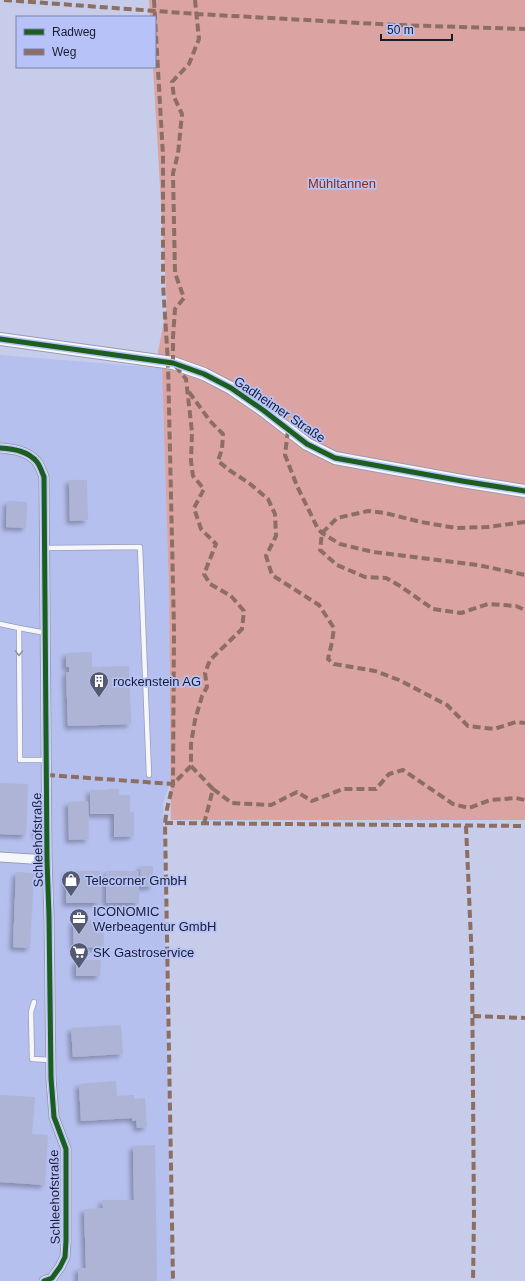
<svg xmlns="http://www.w3.org/2000/svg" width="525" height="1281" font-family="Helvetica,sans-serif">
<style>
.built{fill:#b6c0ee}
.green{fill:#dba4a3}
.building{fill:#aeb4d6;filter:url(#shadow)}
.lines{fill:none;stroke-linecap:round;stroke-linejoin:round}
.lane-casing{stroke:#999db4;stroke-width:6}
.street-casing{stroke:#999db4;stroke-width:11}
.secondary-casing{stroke:#999db4;stroke-width:14}
.lane{stroke:#f6f7fc;stroke-width:4.5}
.street{stroke:#f6f7fc;stroke-width:9}
.secondary{stroke:#f6f7fc;stroke-width:12}
.quiet{stroke:#8d6e63;stroke-width:4;stroke-dasharray:8 4;stroke-linecap:butt}
.cycleway-casing{stroke:#b7c3f8;stroke-width:8}
.cycleway{stroke:#1b5e20;stroke-width:5}
.oneway{stroke:#9395a0}
.labels{text-anchor:middle;stroke-width:3.5;stroke-linejoin:round;paint-order:stroke}
.park-label{font-size:13px;fill:#982707;stroke:#b7c3f8}
.street-label{font-size:13px;fill:#191d30;stroke:#b7c3f8}
.poi-label{font-size:13px;fill:#191d30;stroke:#b7c3f8;text-anchor:start}
</style>
<defs>
<filter id="shadow"><feDropShadow dx="-3.5" dy="3.5" stdDeviation="2" flood-color="#0004"/></filter>
</defs>
<rect width="100%" height="100%" fill="#c6cce9"/>
<path class="built" d="M0,355L162,368L169,590L171,780L163,803L171,1281H0Z"/>
<path class="green" d="M149,0H525V820H171L169,590L162,368L158,352L167,306L153,67H155V17H150Z"/>
<path class="building" d="M69,480H87L88,520L70,521Z
M7,501L27,502L26,528L6,527Z
M92,652V667L129,666L131,724L68,726L66,672H69V667H66V653Z
M0,783L28,784L26,835L0,834Z
M109,789H119V795H130V812H134V836L114,837V814H90V790H109Z
M88,801L89,839L69,840L68,802Z
M41,827V835H36V828Z
M140,866H153V886L141,887Z
M66,871H100V903H66Z
M106,871H139V903H106Z
M16,872L34,873L30,948L13,947Z
M103,920L104,947L74,948L73,921Z
M76,960H101L100,976H76Z
M121,1025L123,1054L73,1057L71,1028Z
M116,1081L117,1096L134,1095V1099L145,1098L147,1127L137,1128L136,1120L132,1121V1118L81,1121L79,1084Z
M0,1095L35,1097L32,1134L48,1135L45,1185L0,1182Z
M155,1145L157,1281H78V1268H86L84,1209L103,1208L102,1200H134L133,1146Z"/>
<g class="lines">
<g class="lane-casing">
<path id="lane" d="M45,548L140,547L149,775
M0,624L19,628
M46,633L19,628L20,760H47
M34,1002L31,1012L32,1059L51,1060"/>
</g>
<g class="street-casing">
<path id="street" d="M0,448C14,449 28,451 37,462C40,466 42,472 44,477L47,860L49,916L51,1078L54,1117L66,1149V1241L65,1257L60,1267L52,1278L44,1281
M0,857L47,860"/>
</g>
<g class="secondary-casing">
<path id="secondary" d="M0,339L173,363L204,374L231,388L263,410L307,444L335,458L462,481L525,491"/>
</g>
<use href="#lane" class="lane"/>
<use href="#street" class="street"/>
<use href="#secondary" class="secondary"/>
<path class="quiet" d="M4,0L197,14L397,25L525,29
M154,0L163,156V284L168,363L174,629L173,784L167,809L165,823L173,1281
M189,392L210,421L223,434L222,449L218,461L229,470L249,483L268,499L275,514L276,536L266,556L272,575L319,605L334,628L332,642L328,659L334,664L375,671L399,680L447,705L468,726L494,729L516,722L525,723
M288,430L285,455L297,486L318,529L322,533L340,544L373,552L478,565L525,575
M525,522L487,527L456,528L421,522L385,513L368,511L337,518L322,533L320,550L337,565L365,577L386,578L400,586L433,609L461,613L488,604L516,606L525,610
M191,766L213,789
M47,775L173,784L191,766V744L195,720L202,696L207,687L205,673L210,660L242,629L244,611L231,596L210,584L204,574L216,544L201,529L194,508L204,489L193,476L191,461L192,432L186,379L173,363V337L175,309L184,298L175,273L173,173L178,154L182,114L174,97L172,82L189,64L199,39L195,0
M165,823L525,826
M204,824L213,789L232,803L271,805L297,792L312,801L343,789H376L389,774L403,770L453,804L469,808L490,800L516,798L525,800
M466,826L472,963L474,1218L473,1281
M473,1016L525,1018"/>
<g class="cycleway-casing">
<path id="cycleway" d="M0,339L173,363L204,374L231,388L263,410L307,444L335,458L462,481L525,491
M0,448C14,449 28,451 37,462C40,466 42,472 44,477L47,860L49,916L51,1078L54,1117L66,1149V1241L65,1257L60,1267L52,1278L44,1281"/>
</g>
<use href="#cycleway" class="cycleway"/>
</g>
<defs><path id="oneway-chevron" d="M-2-3.5L2.5 0L-2 3.5" fill="none" stroke-width="1.6" stroke-linecap="round" stroke-linejoin="round"/></defs>
<use class="oneway" href="#oneway-chevron" transform="translate(19 653) rotate(90)"/>
<defs>
<g id="building-pin" transform="scale(1)"><path d="M0 17L-7.5 6A9.5 9.5 0 1 1 7.5 6Z" fill="#565a71" stroke="#b7c3f8"/><path d="M-4-6H4V6H1V3H-1V6H-4ZM-2.5-4.3h1.7v1.8h-1.7ZM.8-4.3h1.7v1.8H.8ZM-2.5-1h1.7V.8h-1.7ZM.8-1h1.7V.8H.8Z" fill="#fff"/></g>
<g id="shop-pin" transform="scale(1)"><path d="M0 17L-7.5 6A9.5 9.5 0 1 1 7.5 6Z" fill="#565a71" stroke="#b7c3f8"/><path d="M-5-2.5h2.3a2.7 3.5 0 0 1 5.4 0H5L5.5 6h-11ZM-1.5-2.5h3a1.5 2.3 0 0 0-3 0Z" fill="#fff"/></g>
<g id="office-pin" transform="scale(1)"><path d="M0 17L-7.5 6A9.5 9.5 0 1 1 7.5 6Z" fill="#565a71" stroke="#b7c3f8"/><path d="M-6-3h4V-5.5h4V-3h4V5H-6ZM-1-4.5V-3h2v-1.5ZM-6 0V1H6V0Z" fill="#fff"/></g>
<g id="supermarket-pin" transform="scale(1)"><path d="M0 17L-7.5 6A9.5 9.5 0 1 1 7.5 6Z" fill="#565a71" stroke="#b7c3f8"/><path d="M-6-5.5h2.5l.6 2H6L4.5 2H-2.5L-4.4-4H-6ZM-1.5 3.2a1.3 1.3 0 1 0 .1 0ZM3 3.2a1.3 1.3 0 1 0 .1 0Z" fill="#fff"/></g>
</defs>
<g fill-rule="evenodd">
<use href="#building-pin" x="99" y="681"/>
<use href="#shop-pin" x="71" y="880"/>
<use href="#office-pin" x="79" y="918"/>
<use href="#supermarket-pin" x="79" y="952"/>
</g>
<g class="labels">
<g class="park-label">
<text x="342" y="188">Mühltannen</text>
</g>
<g class="street-label">
<text transform="translate(280 409) rotate(34)" y="5">Gadheimer Straße</text>
<text transform="translate(37 840) rotate(-91)" y="5">Schleehofstraße</text>
<text transform="translate(54 1197) rotate(-91)" y="5">Schleehofstraße</text>
</g>
<g class="poi-label">
<text x="113" y="686">rockenstein AG</text>
<text x="85" y="885">Telecorner GmbH</text>
<text x="93" y="916">ICONOMIC<tspan x="93" dy="15">Werbeagentur GmbH</tspan></text>
<text x="93" y="957">SK Gastroservice</text>
</g>
</g>
<rect x="16" y="16" width="140" height="52" fill="#b7c3f8" stroke="#7881a8"/>
<rect x="24" y="29" width="20" height="6" fill="#1b5e20" stroke="#7881a8"/>
<text x="52" y="36" font-size="12" fill="#191d30">Radweg</text>
<rect x="24" y="49" width="20" height="6" fill="#8d6e63" stroke="#7881a8"/>
<text x="52" y="56" font-size="12" fill="#191d30">Weg</text>
<path d="M381 34v6h71v-6" fill="none" stroke="#191d30" stroke-width="2"/>
<text x="387" y="34" font-size="12" fill="#191d30" stroke="#b7c3f8" stroke-width="3" paint-order="stroke">50 m</text>
</svg>
